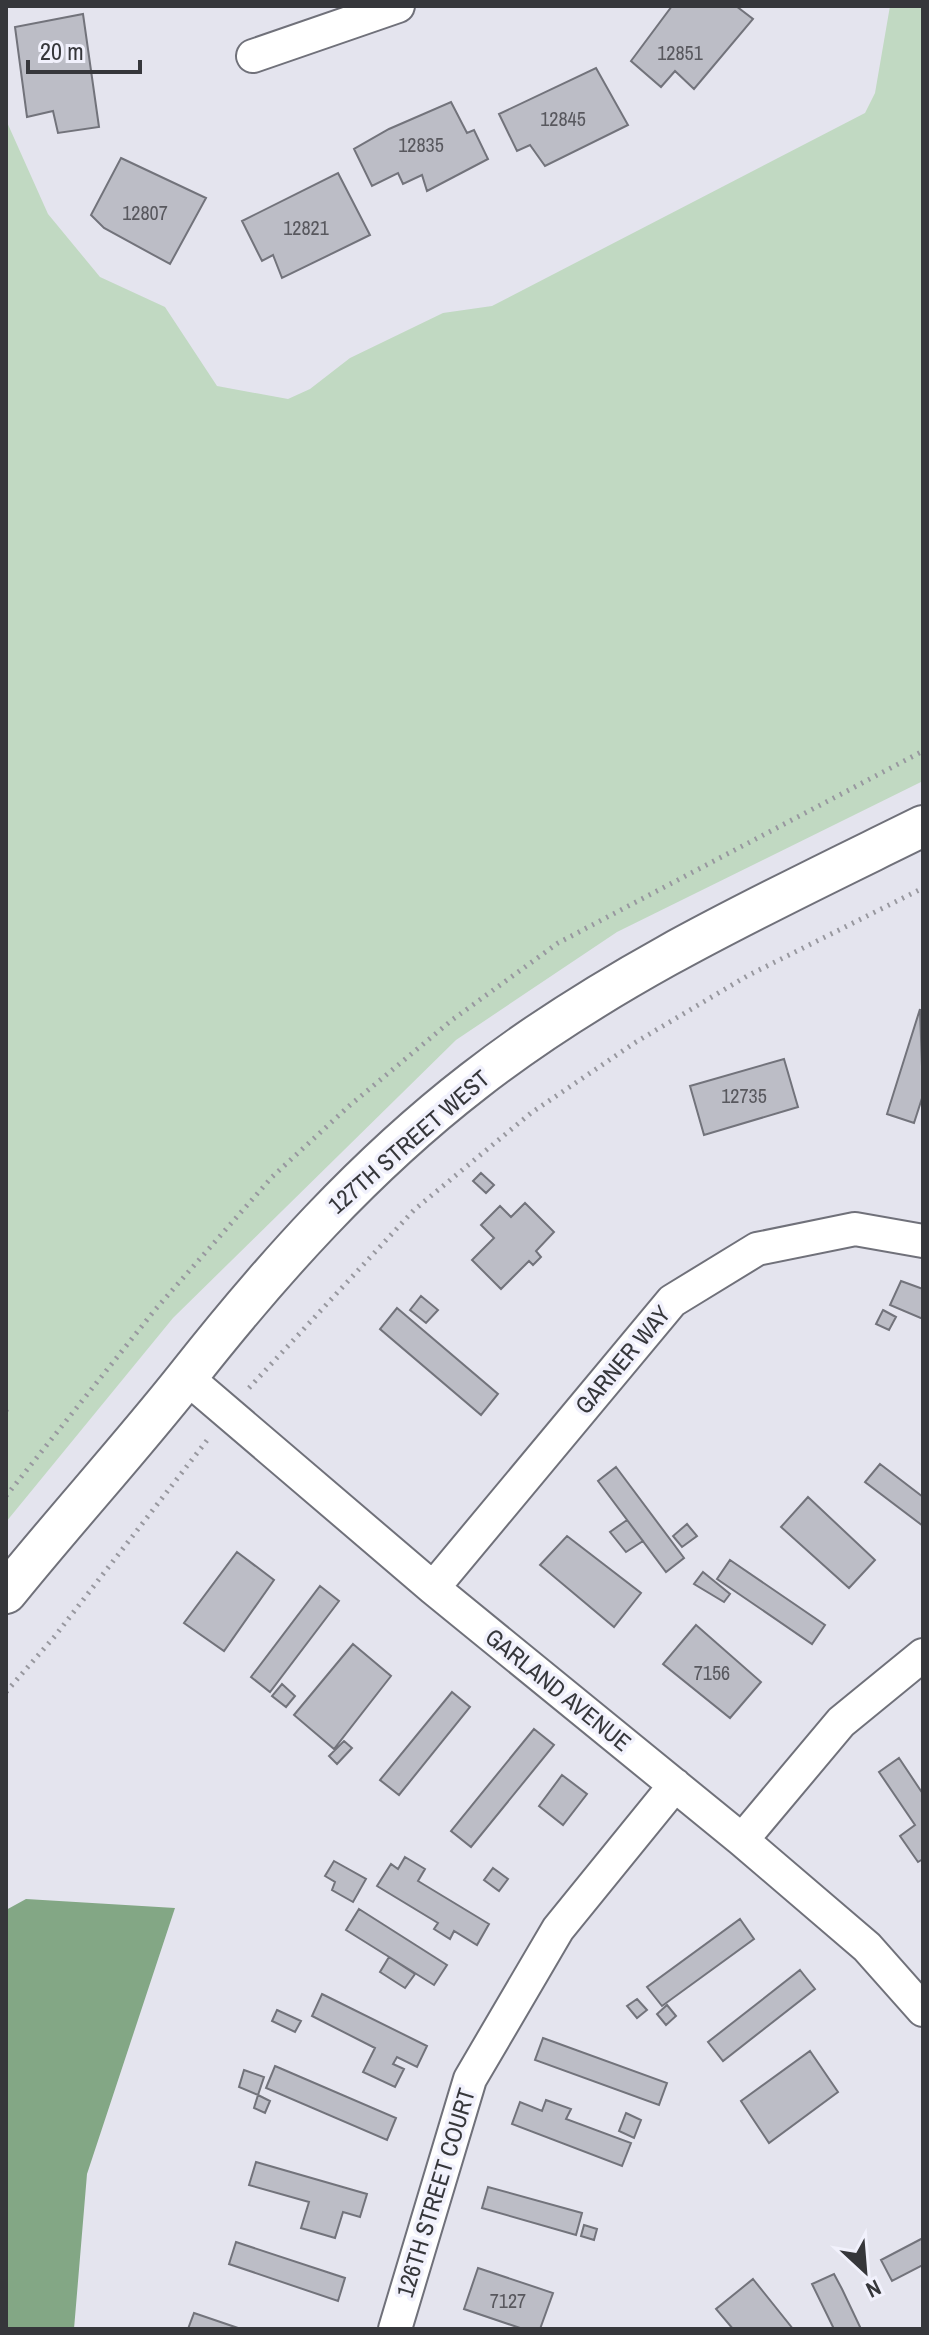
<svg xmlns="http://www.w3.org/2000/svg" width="929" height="2335" font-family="'Archivo Narrow',sans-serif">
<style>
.green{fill:#c1d9c2}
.water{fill:#83a785}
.building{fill:#bcbdc6;stroke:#72737b;stroke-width:2}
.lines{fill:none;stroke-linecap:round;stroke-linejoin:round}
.minor-casing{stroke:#70717a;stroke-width:36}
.tertiary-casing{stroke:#70717a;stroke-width:44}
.path{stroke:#98989f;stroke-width:5;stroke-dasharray:2 6;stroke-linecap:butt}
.minor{stroke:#fff;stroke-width:32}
.tertiary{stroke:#fff;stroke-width:40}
.labels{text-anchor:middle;stroke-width:7;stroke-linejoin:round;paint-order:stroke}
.number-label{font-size:20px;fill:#58585e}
.street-label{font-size:24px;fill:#36373b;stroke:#f1f1fc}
</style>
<rect width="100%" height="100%" fill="#e4e4ee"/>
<path class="green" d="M890,6H923V781L617,932L456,1040L173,1318L6,1522V120L48,214L100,277L165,307L217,386L288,399L310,389L350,358L443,313L492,306L865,113L875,93Z"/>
<path class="water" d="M26,1899L175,1908L87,2174L74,2329H6V1910Z"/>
<path class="building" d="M672,6H736L753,19L694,89L675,71L661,87L631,61Z
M83,14L99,127L58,133L53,111L27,117L15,27Z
M596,68L628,125L545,166L530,145L517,151L499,114Z
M451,102L467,133L474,130L488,159L427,191L422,175L403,184L398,173L372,186L354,149L389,129Z
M121,158L206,198L170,264L104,228L91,215Z
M338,173L370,235L282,278L273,255L262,261L242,221Z
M920,1009L923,1095L914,1123L887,1114Z
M784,1059L798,1107L704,1135L690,1086Z
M481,1173L494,1185L486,1193L473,1181Z
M525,1203L554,1232L536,1251L541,1257L533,1265L529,1261L501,1289L472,1260L494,1238L481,1225L500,1206L511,1217Z
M901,1281L923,1289V1319L890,1305Z
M421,1296L438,1310L426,1323L410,1310Z
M397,1308L498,1394L481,1415L380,1329Z
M883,1310L896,1317L889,1330L876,1324Z
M880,1464L923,1497V1526L865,1482Z
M616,1467L684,1558L666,1572L598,1481Z
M808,1497L875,1560L849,1588L781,1527Z
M627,1520L643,1541L626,1552L610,1532Z
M687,1524L697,1536L682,1547L673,1536Z
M567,1536L641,1593L614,1627L540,1565Z
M237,1552L274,1580L224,1651L184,1623Z
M730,1560L825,1625L812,1644L717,1579Z
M703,1572L730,1594L724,1602L694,1584Z
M320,1586L339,1601L270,1692L251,1677Z
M696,1625L761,1682L730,1718L663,1664Z
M353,1644L391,1676L334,1749L294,1715Z
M282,1684L295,1696L286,1707L272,1696Z
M452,1692L470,1707L399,1795L380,1780Z
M534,1729L554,1745L471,1847L451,1831Z
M344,1741L352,1748L337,1764L329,1756Z
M899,1758L923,1794V1859L918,1862L900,1836L915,1825L879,1772Z
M562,1775L587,1794L563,1825L539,1806Z
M405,1857L425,1869L418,1881L489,1924L477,1945L454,1931L450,1939L434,1929L438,1923L377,1886L391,1864L398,1869Z
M334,1861L366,1879L353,1902L332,1890L335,1882L325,1876Z
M493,1868L508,1879L499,1891L484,1880Z
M359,1909L447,1965L434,1985L346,1930Z
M740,1919L754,1939L662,2006L647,1987Z
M389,1957L415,1974L405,1988L380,1972Z
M800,1970L815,1989L723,2061L708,2042Z
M322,1994L427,2046L417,2067L397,2057L393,2064L404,2069L395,2087L363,2072L375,2048L312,2016Z
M637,1999L647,2010L637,2018L627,2006Z
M667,2005L676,2016L666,2025L657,2014Z
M277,2010L301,2021L295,2032L272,2021Z
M543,2038L667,2083L659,2105L535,2060Z
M810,2051L838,2092L769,2143L741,2101Z
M275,2066L396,2118L387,2140L266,2088Z
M244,2070L264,2077L258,2095L239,2087Z
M258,2095L270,2101L265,2113L254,2108Z
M546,2100L571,2109L566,2119L631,2143L622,2166L512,2124L520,2102L542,2111Z
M626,2113L641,2120L634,2138L619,2131Z
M256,2162L367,2194L360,2217L343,2212L335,2238L301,2228L309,2202L249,2185Z
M488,2187L582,2213L576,2235L482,2208Z
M584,2225L597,2229L594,2240L581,2236Z
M923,2238V2265L892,2281L881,2260Z
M236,2242L345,2278L338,2301L229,2264Z
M478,2268L553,2293L540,2329H523L464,2309Z
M834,2274L842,2289L861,2329H834L812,2284Z
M753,2279L793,2329H733L716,2309Z
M194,2313L241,2329H188Z"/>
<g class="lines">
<g class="minor-casing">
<path id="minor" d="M253,56L398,6
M186,1377L433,1588L742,1840L867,1947L923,2010
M433,1588L672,1301L757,1249L855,1229L923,1241
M742,1840L841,1722L923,1655
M395,2329L470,2079L558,1929L675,1785"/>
</g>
<g class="tertiary-casing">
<path id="tertiary" d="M6,1593C65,1520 128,1451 186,1378C271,1270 364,1166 474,1081C610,975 769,902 923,826"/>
</g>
<path class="path" d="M249,1388L414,1210L531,1113L636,1042L747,976L923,888
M6,1410L11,1407
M6,1496L154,1311L272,1177L349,1106L452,1020L558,943L923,751
M6,1692L55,1636L208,1439"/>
<use href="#minor" class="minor"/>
<use href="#tertiary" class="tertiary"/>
</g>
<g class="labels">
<g class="number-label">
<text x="680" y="60">12851</text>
<text x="563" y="126">12845</text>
<text x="421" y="152">12835</text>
<text x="145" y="220">12807</text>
<text x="306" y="235">12821</text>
<text x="744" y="1103">12735</text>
<text x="712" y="1680">7156</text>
<text x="508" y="2308">7127</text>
</g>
<g class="street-label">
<text transform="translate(409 1142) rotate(-41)" y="8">127TH STREET WEST</text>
<text transform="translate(623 1360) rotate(-50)" y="8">GARNER WAY</text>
<text transform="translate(558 1690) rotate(39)" y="8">GARLAND AVENUE</text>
<text transform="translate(436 2193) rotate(-73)" y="8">126TH STREET COURT</text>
</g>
</g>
<rect width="929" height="2335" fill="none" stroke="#36373b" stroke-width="16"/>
<g transform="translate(865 2271) rotate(154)" stroke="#f1f1fc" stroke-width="6" paint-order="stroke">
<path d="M0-6L14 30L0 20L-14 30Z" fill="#36373b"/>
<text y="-12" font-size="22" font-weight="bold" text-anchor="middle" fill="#36373b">N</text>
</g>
<path d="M28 60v12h112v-12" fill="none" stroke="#36373b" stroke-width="4"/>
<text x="40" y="60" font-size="24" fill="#36373b" stroke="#f1f1fc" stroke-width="6" paint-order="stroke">20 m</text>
</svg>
